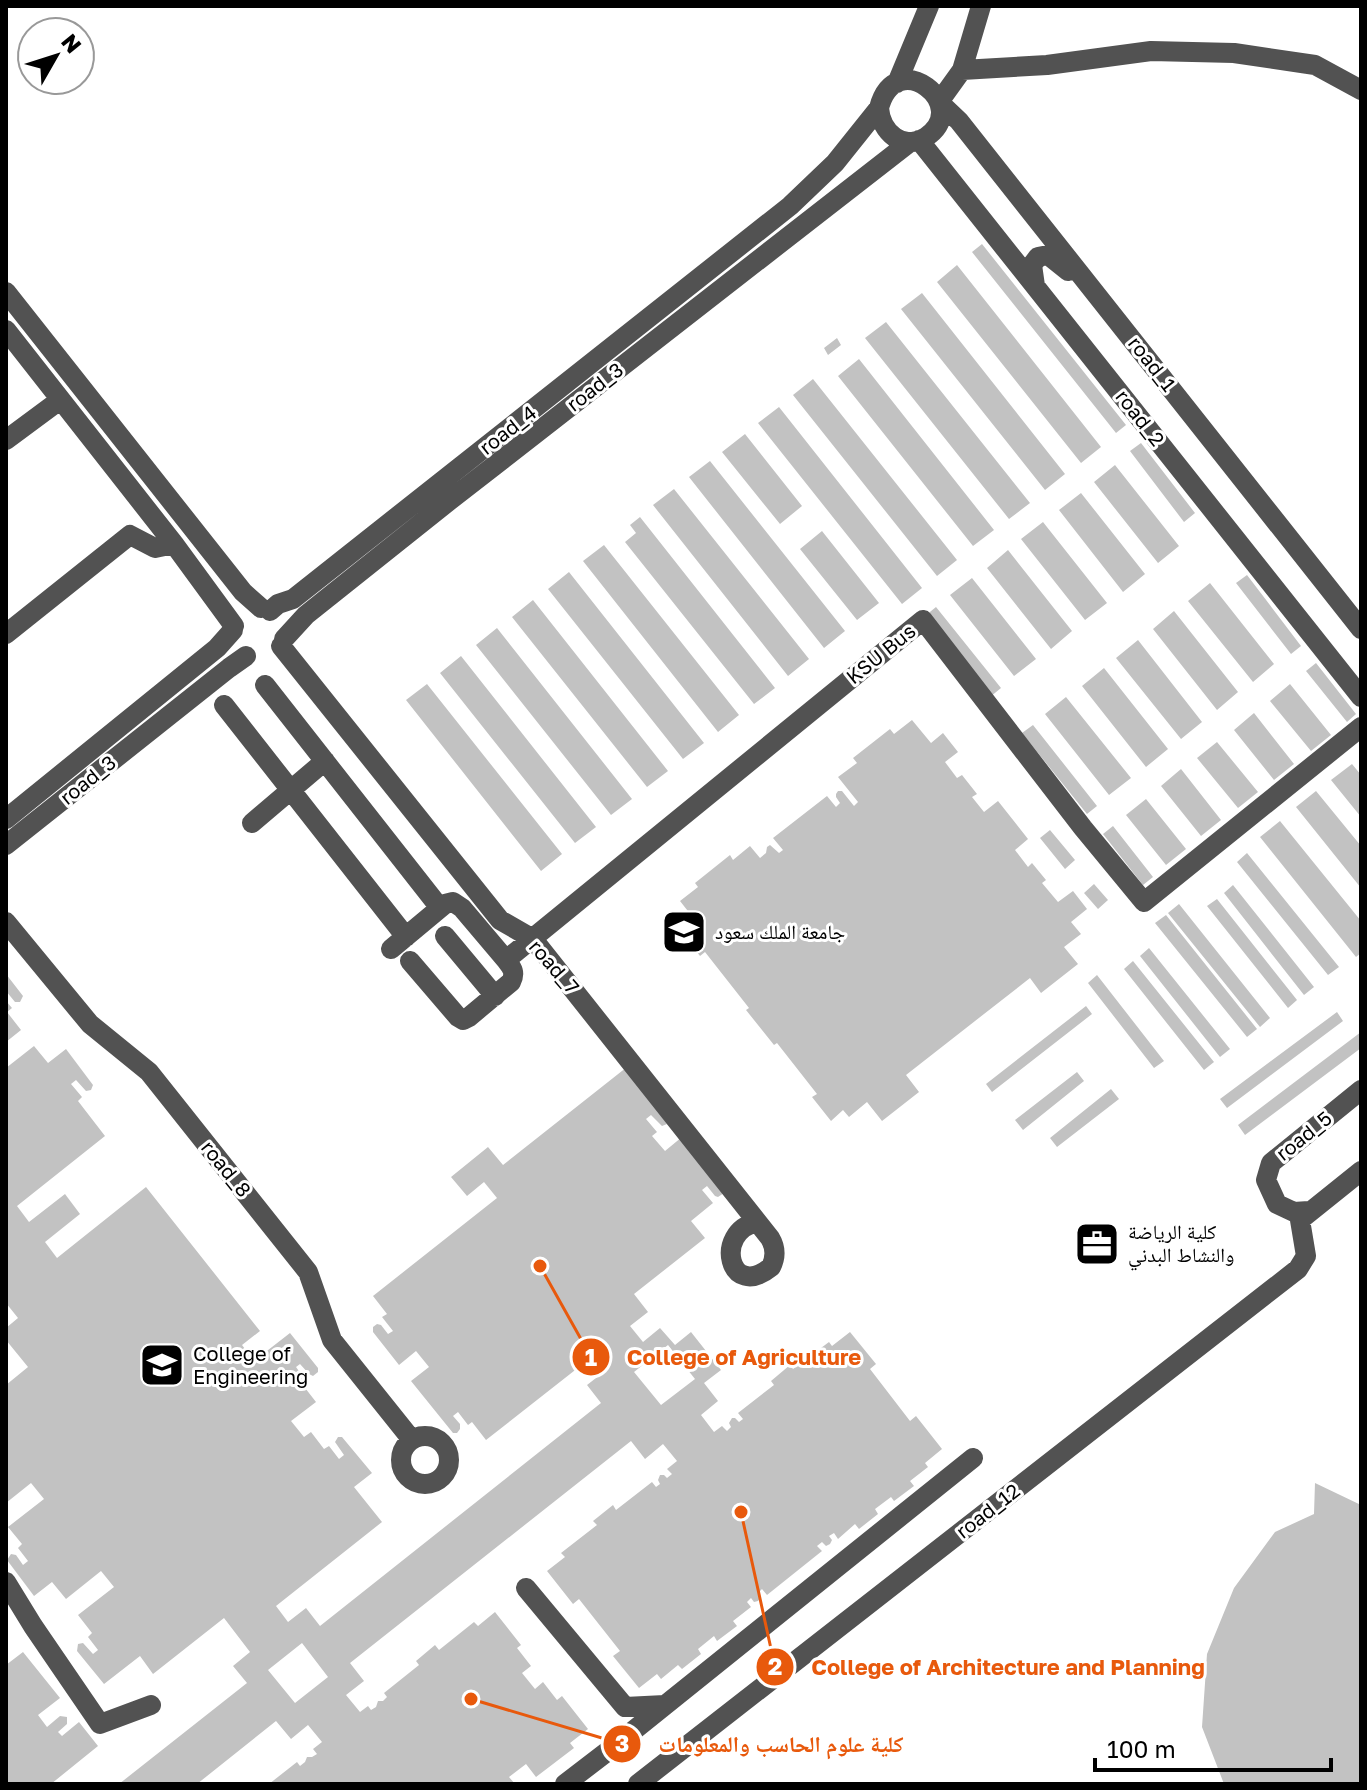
<svg xmlns="http://www.w3.org/2000/svg" width="1367" height="1790" font-family="'Golos Text','Noto Naskh Arabic',sans-serif">
<style>
.building{fill:#c2c2c2;fill-rule:evenodd}
.lines{fill:none;stroke-linecap:round;stroke-linejoin:round}
.minor{stroke:#525252;stroke-width:20}
.labels{text-anchor:middle;stroke-width:6;stroke-linejoin:round;paint-order:stroke}
.street-label{font-size:20px;fill:#000;stroke:#fff}
.poi-label{font-size:20px;fill:#000;stroke:#fff;text-anchor:start}
.leader{fill:none;stroke:#e8590c;stroke-width:3}
.callout-dot{fill:#e8590c;stroke:#fff;stroke-width:3}
.mark-label{font-size:24px;text-anchor:middle;font-weight:bold;fill:#fff}
.callout-label{font-size:22px;text-anchor:middle;font-weight:bold;fill:#e8590c;stroke:#fff;stroke-width:6;stroke-linejoin:round;paint-order:stroke}
</style>
<rect width="100%" height="100%" fill="#fff"/>
<path class="building" d="M982,244L1126,425L1116,433L972,252Z
M957,265L1101,447L1081,463L937,282Z
M922,293L1065,474L1045,490L901,309Z
M886,322L1030,503L1009,519L865,338Z
M837,338L841,345L828,355L824,348Z
M859,359L994,530L973,546L838,376Z
M813,379L957,560L937,576L793,395Z
M779,407L922,588L902,604L758,423Z
M745,434L802,506L780,524L722,452Z
M1141,443L1195,513L1184,522L1130,451Z
M710,461L845,631L824,648L689,477Z
M1115,465L1179,546L1158,563L1094,482Z
M674,489L809,659L788,676L653,505Z
M1081,493L1145,574L1123,592L1059,510Z
M640,517L775,688L754,704L625,542L636,533L630,525Z
M1043,522L1107,603L1085,620L1021,539Z
M822,531L879,603L857,620L800,549Z
M604,545L739,715L718,732L583,561Z
M1008,550L1072,631L1051,649L987,568Z
M569,572L704,743L683,759L548,589Z
M1247,575L1301,646L1291,654L1236,583Z
M972,578L1036,659L1014,676L950,595Z
M1210,583L1274,664L1253,682L1188,601Z
M533,600L668,771L647,787L512,617Z
M936,607L1001,688L990,697L925,616Z
M1174,611L1238,692L1217,710L1153,629Z
M497,628L632,799L611,815L476,645Z
M1138,640L1202,722L1181,739L1116,658Z
M461,656L596,827L575,843L440,673Z
M1316,663L1356,714L1347,722L1306,671Z
M1104,668L1168,749L1146,767L1082,686Z
M427,684L562,854L541,871L406,700Z
M1290,684L1331,735L1311,751L1270,701Z
M1066,697L1131,778L1109,795L1045,714Z
M1254,713L1294,764L1274,780L1234,730Z
M912,720L931,743L943,733L958,752L945,762L957,778L962,775L977,794L972,797L984,812L998,801L1028,839L1015,850L1028,867L1032,863L1046,880L1042,883L1058,902L1073,891L1087,909L1071,922L1081,934L1064,947L1078,964L1041,993L1030,978L906,1075L919,1092L882,1121L867,1102L849,1117L843,1110L831,1121L812,1097L817,1094L777,1043L774,1045L746,1010L749,1008L705,952L700,956L688,940L702,929L680,901L698,887L695,883L730,855L733,860L750,846L760,858L766,853L767,847L770,845L779,853L783,850L773,838L827,796L836,807L840,803L836,797V794L838,791H842L854,806L858,802L838,777L857,763L853,758L890,729L894,734Z
M1033,725L1097,806L1087,814L1022,733Z
M1217,742L1258,792L1238,808L1197,758Z
M1352,764L1361,775V817L1331,780Z
M1181,769L1221,820L1201,836L1161,786Z
M1316,791L1361,846V888L1296,807Z
M1146,799L1186,849L1166,865L1126,815Z
M1280,821L1361,921V953L1356,957L1260,837Z
M1113,826L1153,877L1143,885L1103,834Z
M1050,830L1075,860L1065,869L1040,838Z
M1247,853L1339,967L1328,975L1237,862Z
M1094,884L1108,900L1098,909L1084,893Z
M1233,885L1314,987L1304,995L1224,893Z
M1217,899L1297,1000L1288,1008L1207,906Z
M1179,904L1270,1018L1260,1027L1168,913Z
M1166,915L1257,1029L1247,1037L1155,923Z
M1149,948L1230,1049L1220,1057L1140,956Z
M1133,961L1214,1062L1204,1070L1124,969Z
M6,974L23,996L20,1002H15L6,991Z
M1097,975L1164,1061L1154,1068L1088,983Z
M6,1001L12,1008L7,1012L21,1030L6,1042Z
M1086,1006L1092,1014L992,1092L986,1084Z
M1337,1012L1343,1021L1227,1108L1220,1099Z
M1361,1032V1048L1245,1135L1238,1125Z
M34,1046L48,1063L66,1049L93,1085L91,1090L86,1091L76,1080L71,1084L82,1097L78,1101L105,1136L17,1206L29,1222L65,1194L80,1214L45,1242L57,1258L146,1187L260,1331L242,1345L254,1361L290,1333L318,1368V1372L313,1376L309,1374L300,1364L296,1367L306,1381L302,1384L316,1402L291,1421L304,1437L311,1432L324,1449L329,1446L339,1459L344,1455L335,1442L338,1437H342L372,1473L354,1487L382,1522L276,1606L288,1622L306,1608L320,1626L601,1403L587,1385L605,1371L593,1356L486,1440L472,1422L468,1425L458,1412L453,1416L460,1424V1429L457,1433H453L411,1381L429,1367L416,1351L399,1365L373,1332V1327L377,1324L381,1325L388,1334L393,1331L382,1317L387,1314L373,1296L497,1198L484,1182L467,1196L451,1177L488,1147L503,1165L627,1067L667,1124L662,1126L651,1115L646,1119L657,1132L652,1136L665,1151L682,1137L724,1193L718,1197L715,1196L707,1186L702,1190L713,1203L691,1221L705,1238L634,1294L648,1312L630,1326L643,1342L660,1328L675,1345L691,1332L721,1370L704,1383L718,1401L701,1415L714,1432L722,1426L727,1431L731,1427L729,1423L732,1418H735L739,1422L743,1419L738,1413L774,1385L771,1381L790,1365L793,1369L829,1342L832,1346L850,1332L876,1364L870,1369L910,1421L916,1416L942,1449L925,1463L928,1467L910,1481L914,1486L894,1501L891,1497L875,1509L878,1514L859,1529L855,1524L838,1539L834,1533L829,1536L832,1540L830,1544L826,1546L822,1542L817,1546L822,1551L767,1595L762,1589L758,1593L761,1597L758,1601L754,1602L751,1598L747,1602L751,1607L733,1621L737,1626L717,1641L714,1636L698,1649L701,1654L682,1669L678,1665L661,1679L657,1674L639,1688L613,1656L620,1651L579,1599L573,1604L547,1571L565,1557L561,1553L597,1525L593,1521L613,1505L616,1510L652,1482L656,1487L660,1484L658,1480L660,1475H664L667,1478L672,1474L667,1469L677,1461L663,1444L645,1459L631,1441L350,1663L364,1681L346,1695L360,1712L368,1706L371,1710L376,1707L378,1701H383L387,1697L384,1693L419,1665L416,1661L435,1645L439,1650L474,1622L478,1626L495,1612L521,1645L517,1648L531,1666L522,1673L535,1689L543,1682L557,1700L562,1696L588,1729L570,1743L574,1748L536,1777L526,1764L509,1777L515,1784H269L297,1762L300,1766L305,1762L307,1757H312L317,1754L313,1749L322,1742L308,1725L291,1739L276,1721L197,1784H119L247,1683L233,1666L250,1652L224,1618L153,1674L140,1656L104,1684L77,1651L78,1644L83,1643L93,1654L98,1650L88,1637L92,1633L78,1615L114,1587L101,1571L66,1599L52,1582L34,1596L7,1560L11,1554L16,1555L23,1565L28,1561L18,1548L22,1544L8,1527L44,1499L31,1483L6,1503V1385L28,1367L6,1340V1328L18,1318L6,1303V1068ZM668,1345L695,1379L661,1405L634,1372ZM302,1643L328,1677L295,1703L268,1670Z
M1077,1072L1084,1081L1023,1130L1015,1120Z
M1111,1089L1119,1099L1057,1147L1050,1138Z
M1315,1483L1361,1505V1784H1224L1202,1727L1207,1654L1234,1588L1275,1532L1314,1514Z
M23,1652L60,1698L38,1715L47,1727L60,1716L67,1717V1724L58,1732L62,1736L79,1722L98,1746L51,1784H6V1665Z"/>
<g class="lines">
<path class="minor" d="M981,6L962,70L939,102L959,121L1361,629
M962,70L1047,65L1151,51L1234,53L1315,65L1361,90
M897,83L929,6
M919,140L1361,697
M1035,286L1032,265L1038,257L1048,255L1068,271
M6,292L243,592L261,608
M6,330L174,544L234,626
M6,440L60,400
M270,611L278,604L293,599L790,206L835,163L879,108C896,44 973,106 926,137C903,152 881,132 879,108
M6,634L130,535L155,548L174,544
M284,639L306,615L449,501L910,142
M281,646L500,920L533,939L770,1238C776,1248 776,1257 771,1267C729,1301 713,1232 757,1222
M265,685L440,908
M224,705L406,937
M6,819L217,648L233,630
M252,823L325,761
M6,845L229,668L246,656
M6,922L90,1024L149,1072L308,1272L332,1340L412,1440
M445,936L495,996
M391,949L445,904L453,902L462,908L506,960L923,620L1083,828L1144,902L1361,727
M410,961L458,1017L463,1020L469,1017L511,982C516,972 512,968 506,960
M1309,1211L1294,1212L1277,1204L1266,1180L1271,1163L1361,1090
M401 1460a24 24 0 1 1 48 0a24 24 0 1 1-48 0Z
M6,1582L33,1626L100,1724L151,1705
M526,1588L625,1707L665,1705
M565,1784L608,1751L973,1458
M638,1784L1298,1269L1306,1256L1300,1220L1361,1171"/>
</g>
<defs>
<g id="university-square" transform="scale(2.3)"><rect x="-9" y="-9" width="18" height="18" rx="4" fill="#000" stroke="#fff"/><path d="M0-5L7-2L0 1L-7-2ZM-4 1L0 2.5L4 1V4Q0 6-4 4Z" fill="#fff"/></g>
<g id="office-square" transform="scale(2.3)"><rect x="-9" y="-9" width="18" height="18" rx="4" fill="#000" stroke="#fff"/><path d="M-6-3h4V-5.5h4V-3h4V5H-6ZM-1-4.5V-3h2v-1.5ZM-6 0V1H6V0Z" fill="#fff"/></g>
</defs>
<g fill-rule="evenodd">
<use href="#university-square" x="684" y="932"/>
<use href="#office-square" x="1097" y="1244"/>
<use href="#university-square" x="162" y="1365"/>
</g>
<g class="labels">
<g class="street-label">
<text transform="translate(1152 364) rotate(52)" y="7">road_1</text>
<text transform="translate(595 387) rotate(-38)" y="7">road_3</text>
<text transform="translate(1140 418) rotate(52)" y="7">road_2</text>
<text transform="translate(508 430) rotate(-38)" y="7">road_4</text>
<text transform="translate(881 654) rotate(-39)" y="7">KSU Bus</text>
<text transform="translate(88 780) rotate(-39)" y="7">road_3</text>
<text transform="translate(554 967) rotate(49)" y="7">road_7</text>
<text transform="translate(1304 1136) rotate(-39)" y="7">road_5</text>
<text transform="translate(226 1169) rotate(51)" y="7">road_8</text>
<text transform="translate(988 1511) rotate(-38)" y="7">road_12</text>
</g>
<g class="poi-label">
<text x="715" y="939">جامعة الملك سعود</text>
<text x="1128" y="1239">كلية الرياضة<tspan x="1128" dy="23">والنشاط البدني</tspan></text>
<text x="193" y="1361">College of<tspan x="193" dy="23">Engineering</tspan></text>
</g>
</g>
<path class="leader" d="M540 1266L591 1357M741 1512L775 1667M471 1699L622 1744"/>
<g class="callout-dot">
<circle cx="540" cy="1266" r="8"/>
<circle cx="741" cy="1512" r="8"/>
<circle cx="471" cy="1699" r="8"/>
<circle cx="591" cy="1357" r="20"/>
<circle cx="775" cy="1667" r="20"/>
<circle cx="622" cy="1744" r="20"/>
</g>
<g class="mark-label">
<text x="591" y="1366">1</text>
<text x="775" y="1675">2</text>
<text x="622" y="1752">3</text>
</g>
<g class="callout-label">
<text x="744" y="1365">College of Agriculture</text>
<text x="1008" y="1675">College of Architecture and Planning</text>
<text x="781" y="1752">كلية علوم الحاسب والمعلومات</text>
</g>
<rect width="1367" height="1790" fill="none" stroke="#000000" stroke-width="16"/>
<g transform="translate(56 56) rotate(51)"><circle r="38" fill="#ffffff" stroke="#999999" stroke-width="2"/>
<path d="M0-6L14 30L0 20L-14 30Z" fill="#000000"/>
<text y="-12" font-size="22" font-weight="bold" text-anchor="middle" fill="#000000">N</text>
</g>
<path d="M1095 1758v12h236v-12" fill="none" stroke="#000000" stroke-width="4"/>
<text x="1107" y="1758" font-size="24" fill="#000000" stroke="#ffffff" stroke-width="6" paint-order="stroke">100 m</text>
</svg>
